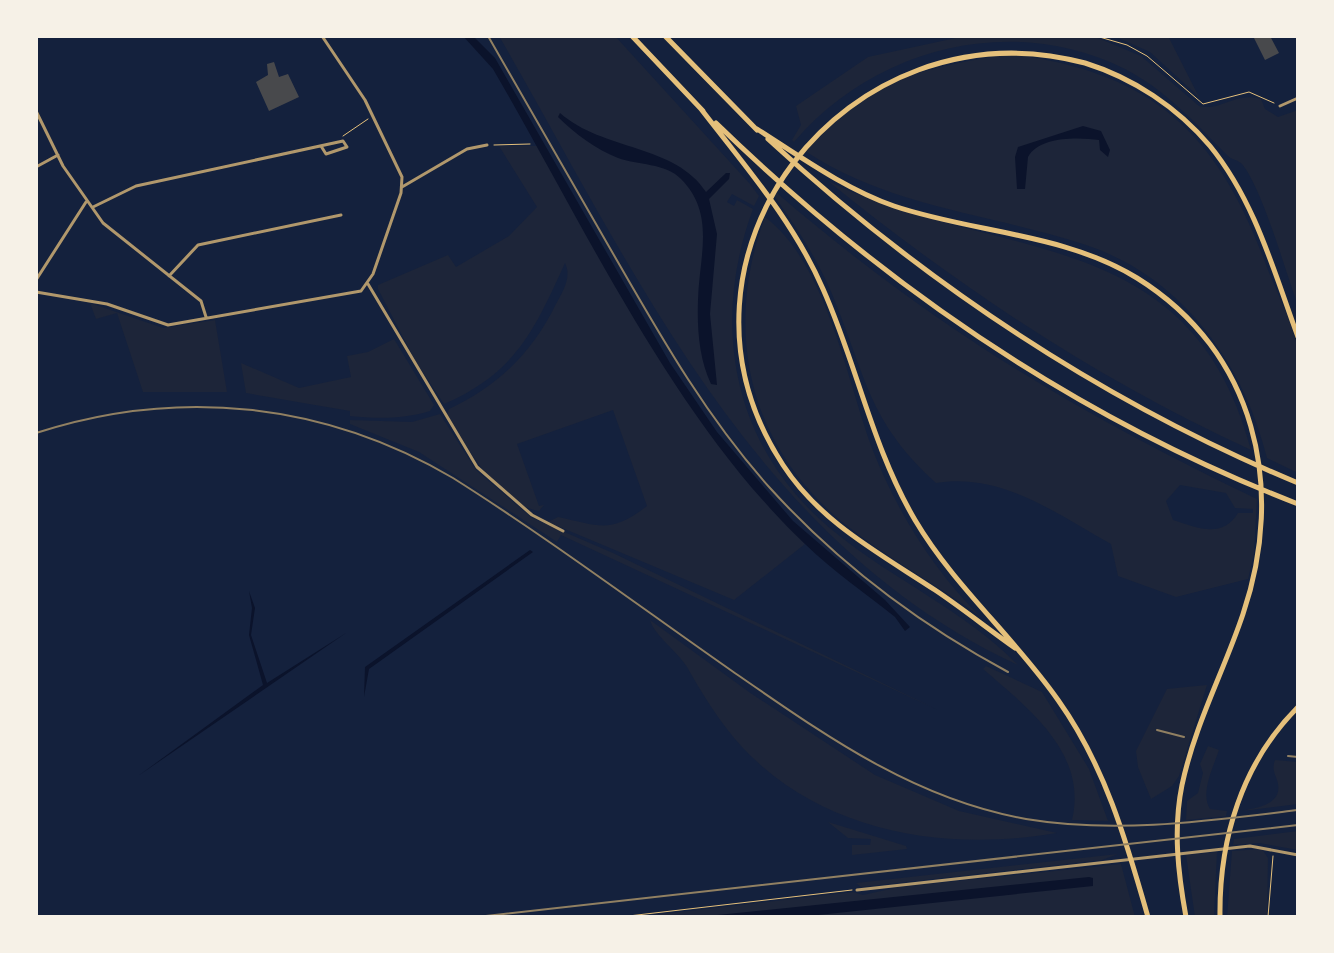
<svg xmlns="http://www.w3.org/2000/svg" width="1334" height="953" font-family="Montserrat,sans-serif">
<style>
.green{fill:#1d2539;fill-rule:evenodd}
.water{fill:#0b132b}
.building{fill:#48494c}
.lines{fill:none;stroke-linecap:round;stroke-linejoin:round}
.path{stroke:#e5c07b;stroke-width:1}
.minor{stroke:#b1986c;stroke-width:3}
.motorway{stroke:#e5c07b;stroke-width:5}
.rail{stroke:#918062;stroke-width:2}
</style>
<rect width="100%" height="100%" fill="#14213d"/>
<path class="green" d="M499,36H615L750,184L759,196L754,206L732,194L727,202L734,206L737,200L753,209C709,328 734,452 836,533C895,581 964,610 1018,665C755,543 636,273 499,36Z
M965,36H1093L1141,56L1199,106C1220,112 1235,91 1261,99L1265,109L1278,117L1298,110V305C1285,271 1263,190 1242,164C1237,159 1231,160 1227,155C1194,122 1167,91 1125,69C1011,12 874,48 794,142L792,140L801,125L796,106L868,57Z
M1114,36H1168L1199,97L1150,52Z
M1010,54C1156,73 1219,135 1268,270C1278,295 1293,324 1298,350C1304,386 1298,435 1298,473L1267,458C1244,364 1182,277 1086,245C990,213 891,208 805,151C871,78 917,69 1010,54Z
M499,146H537L678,388L762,497L805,544L734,600L548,522L558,517C600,526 611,534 647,506L613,410L517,444L539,506L544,505L539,511C499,505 466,446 447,414L449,409C498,386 532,353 556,304C563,291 572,277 565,263C535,329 516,373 444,404L416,362L378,289V285L448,255L456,267L509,236L537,207Z
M828,181C998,264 1190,221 1251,450C1098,380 959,287 828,181Z
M777,193C929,324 1076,413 1257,499L1254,554L1248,579L1176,597L1118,576L1111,544C1057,514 1001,472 936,483C872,424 868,386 838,309C823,268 800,232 775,197ZM1180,485L1226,493L1235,508L1253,509V513H1238C1222,539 1198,528 1173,520L1166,501Z
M765,217C827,264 846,378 872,448C896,510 934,572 982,618C937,584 884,557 841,521C746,442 724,327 765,217Z
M90,303L163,328L215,320L227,392H143L117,313L96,319Z
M394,339L434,405L430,411C404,419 377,419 350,416V411L246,393L241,363L299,388L351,377L347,356L368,352Z
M440,414L476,470L532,518L613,553L938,710L561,535L557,542L419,452L350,424V420L412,422Z
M650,620L749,692L875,775L959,811L1057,833C945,852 823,833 742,747C720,723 703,695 687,667C677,651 654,635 650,620Z
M986,666L1042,692L1089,769L1108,821L1072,820C1088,753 1028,708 983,669Z
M1207,685L1179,776L1172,786L1151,799L1138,767L1136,751L1167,689Z
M1208,746L1219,750C1213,768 1200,793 1210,809L1227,811L1226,816L1186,820L1187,801L1198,793L1203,773L1200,764Z
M1275,760L1298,762V804L1242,811C1257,807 1285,805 1277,780C1274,771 1272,769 1275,760Z
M828,822L906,846L907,849L852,855V845H870L871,839L848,838Z
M1298,831V850L1259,843L1233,845L1234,839Z
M1262,849L1268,858L1267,917H1227L1232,851Z
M1217,852L1214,917H1195L1186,855Z
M1118,854L1102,860L861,887L856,883Z
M1121,864L1135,917H636L853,892L863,895L899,887Z"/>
<path class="water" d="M463,36H473L495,58L670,363L717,432L793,521L885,600L910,627L905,631L895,617C865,593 833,571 805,544C673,419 584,225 493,69Z
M560,113C603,151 675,144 706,192L726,173H730L729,179L709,199L717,234L710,314L717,385L711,384C699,358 697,329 698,300C699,257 716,214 681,179C666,163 637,165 618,158C597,150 574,133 558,117Z
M1083,126L1101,131L1110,150L1108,157L1100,150L1099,140C1079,137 1039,136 1028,157L1025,189H1017L1015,157L1018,147Z
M530,550L533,552L369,669L364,697L365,667Z
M249,591L255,608L251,635L267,683L346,633L138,776L263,685L249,635L252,608Z
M1089,877L1093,878V886L799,917H698Z"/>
<path class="building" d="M1253,36H1270L1279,53L1265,60Z
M274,62L279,77L288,74L299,97L269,111L256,82L268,75L267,64Z"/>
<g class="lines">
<path class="path" d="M1096,36L1127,45L1147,56L1203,104L1249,92L1274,103
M343,136L368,119
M494,145L530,144
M620,917L852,890
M1268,917L1273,856"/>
<path class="minor" d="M1280,106L1298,98
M36,111L63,166L103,223L201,301L206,317
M36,167L58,155
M402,187L467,149L487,145
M93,207L136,186L343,141L347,147L326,154L321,146
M169,276L198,245L341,215
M36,280L86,202
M368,284L477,467L532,515L563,531
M36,292L107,304L168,325L361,291L373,274L401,193L402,177L365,100L322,36
M857,890L1250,846L1298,855"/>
<path class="motorway" d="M632,36L703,111
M665,36L757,130
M701,109C745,166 794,222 823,289C857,365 872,447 915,520C954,586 1014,637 1058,700C1105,766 1126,840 1148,917
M716,123C884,286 1079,419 1298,504
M757,129C801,157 845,189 894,206C974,233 1064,233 1137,278C1256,352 1286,487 1243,614C1224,671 1195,724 1182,785C1173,829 1178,873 1186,917
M768,139C923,282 1103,402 1298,483
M1015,648C988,629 962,608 935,590C879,553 820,522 783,465C647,257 847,0 1085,63C1133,78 1177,107 1210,146C1255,201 1274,272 1298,337
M1220,917C1219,839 1242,763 1298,707"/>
<path class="rail" d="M488,36C530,110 573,183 615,257C661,337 707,418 770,488C838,563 919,624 1008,672
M36,433C178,387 324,402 453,478C548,538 639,606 732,671C825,735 913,799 1026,819C1116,834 1208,821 1298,810
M1157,730L1184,737
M1288,756L1298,757
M477,917L1298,825"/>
</g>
<rect width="1334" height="953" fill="none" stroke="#f6f1e7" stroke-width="76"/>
</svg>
